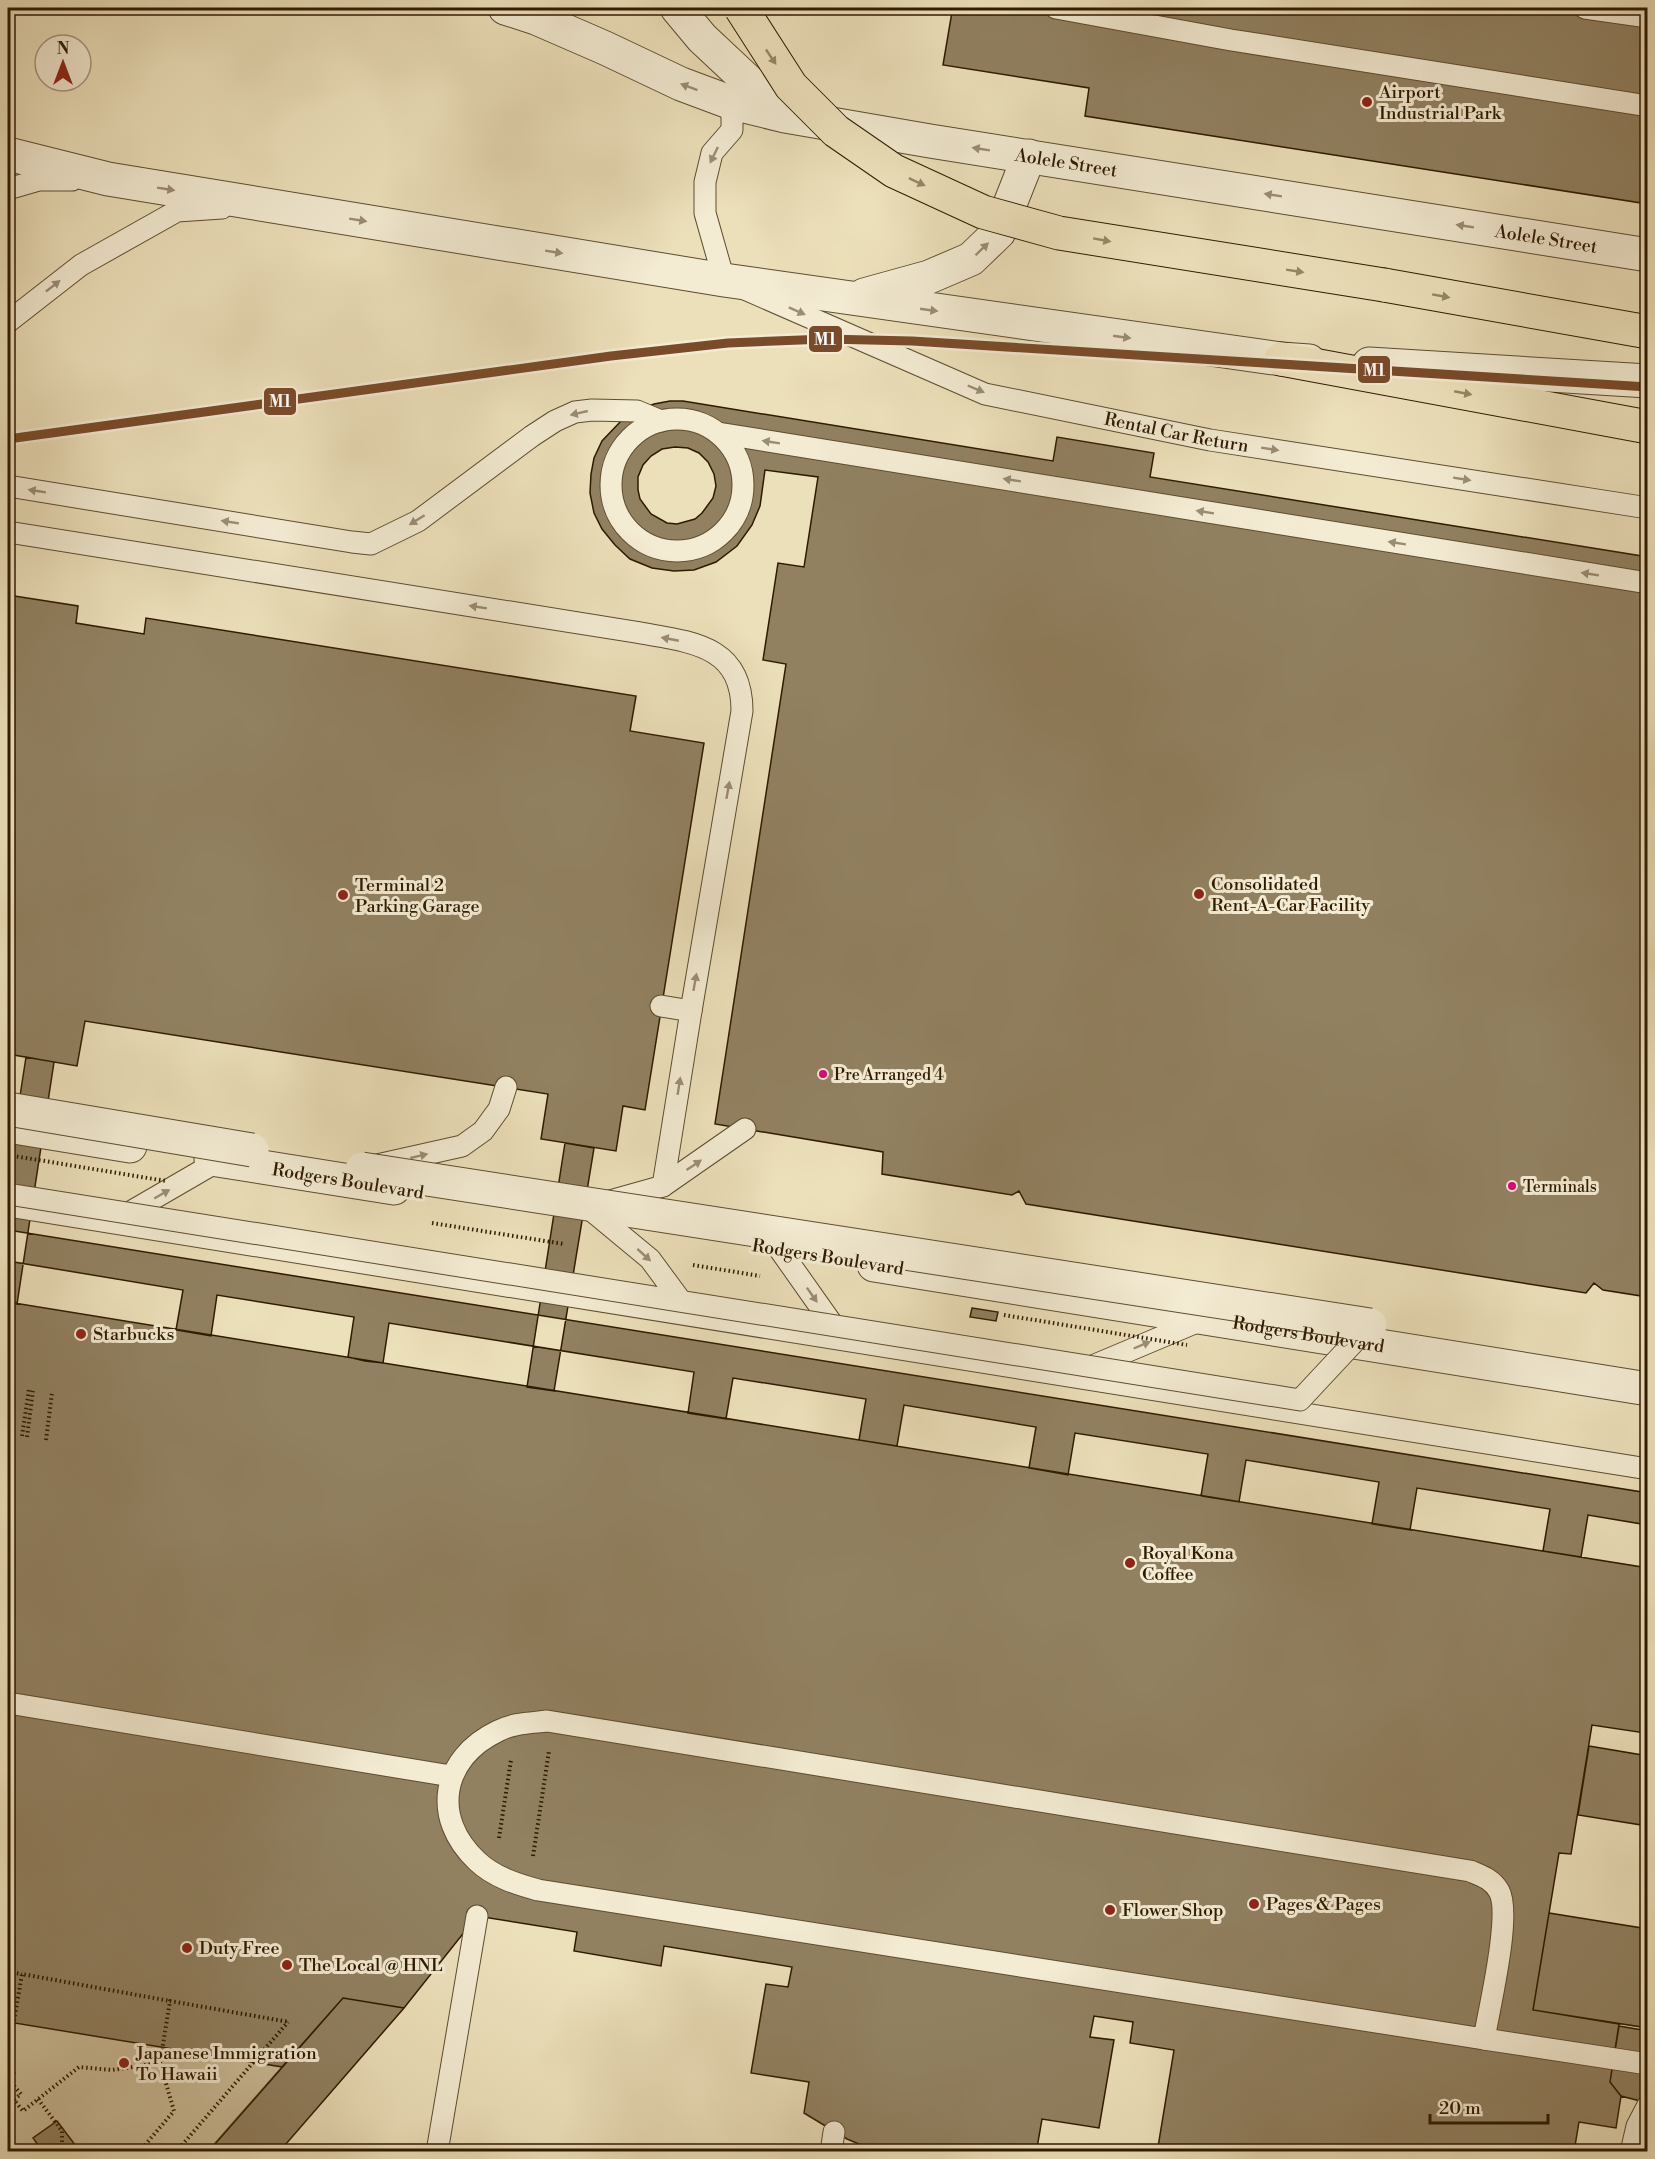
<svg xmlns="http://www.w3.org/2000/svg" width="1655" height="2159" font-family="'Libre Bodoni',serif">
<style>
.green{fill:#ccbe9a;stroke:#7e6c4d;stroke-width:1.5}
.building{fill:#918161;stroke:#2f1a00;stroke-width:1.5;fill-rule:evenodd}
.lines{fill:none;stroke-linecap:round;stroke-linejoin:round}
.lane-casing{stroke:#5e4c2e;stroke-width:23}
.street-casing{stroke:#5e4c2e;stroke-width:35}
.highway-casing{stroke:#2f1a00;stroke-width:35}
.path{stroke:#2f1a00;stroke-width:4;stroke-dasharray:1.5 3;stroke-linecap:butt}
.lane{stroke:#f3ebd2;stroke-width:21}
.street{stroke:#f3ebd2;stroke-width:33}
.highway{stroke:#ece0ba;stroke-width:33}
.lane-bridge-casing{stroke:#5e4c2e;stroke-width:23;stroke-linecap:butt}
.street-bridge-casing{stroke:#5e4c2e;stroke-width:35;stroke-linecap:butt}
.highway-bridge-casing{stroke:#2f1a00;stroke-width:35;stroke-linecap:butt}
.path-bridge{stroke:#2f1a00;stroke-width:4;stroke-dasharray:1.5 3;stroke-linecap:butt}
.lane-bridge{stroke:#f3ebd2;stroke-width:21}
.street-bridge{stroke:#f3ebd2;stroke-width:33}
.highway-bridge{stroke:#ece0ba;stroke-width:33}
.metro-1-casing{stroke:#f3ebd2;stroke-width:14}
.metro-1{stroke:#7a4b2a;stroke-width:9}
.oneway{fill:#978766}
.oneway2{fill:#9b8d74}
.poi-dot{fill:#8f2418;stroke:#f3ebd2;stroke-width:2}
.bus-dot{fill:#e5007d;stroke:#f3ebd2;stroke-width:2}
.labels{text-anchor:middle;stroke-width:6;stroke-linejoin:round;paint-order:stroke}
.bus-label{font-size:16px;fill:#2f1a00;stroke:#f3ebd2;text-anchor:start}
.poi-label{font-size:18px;fill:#2f1a00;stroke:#f3ebd2;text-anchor:start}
.street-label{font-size:18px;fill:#2f1a00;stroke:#f3ebd2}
.line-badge{stroke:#f3ebd2;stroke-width:2}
.badge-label{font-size:16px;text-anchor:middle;font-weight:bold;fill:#fff}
</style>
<rect width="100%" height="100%" fill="#ece0ba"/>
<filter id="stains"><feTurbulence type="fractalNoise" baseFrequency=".00333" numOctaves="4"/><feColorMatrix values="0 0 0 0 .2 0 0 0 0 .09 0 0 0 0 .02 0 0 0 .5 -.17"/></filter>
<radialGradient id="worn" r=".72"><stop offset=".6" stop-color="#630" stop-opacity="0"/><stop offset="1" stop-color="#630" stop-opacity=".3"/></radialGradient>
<path class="green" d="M18,1963L340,2001L208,2151L8,2152V2029Z"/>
<path class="building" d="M925,8H1648V204L1085,116L1089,88L943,65L952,12Z
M670,401H683L1053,461L1057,437L1154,453L1150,477L1648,557V1297L1603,1290L1594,1283L1586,1293L1026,1204L1019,1191L1012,1195L882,1174L883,1152L715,1124L786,664L763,660L778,563L804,567L818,477L765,470L760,506L752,525L737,546L716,562L694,570L674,571L652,568L630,559L615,545L602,529L594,513L590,493L591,474L594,458L602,441L621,421L637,411L654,404ZM675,447L688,448L699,453L708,462L714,474L716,486L713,498L702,513L695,519L677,524L667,523L651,514L640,499L638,490V477L643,465L651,456L662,449Z
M8,595L78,606L76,623L144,634L146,618L636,696L630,731L704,743L645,1110L623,1106L616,1151L541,1139L548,1094L85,1021L77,1066L8,1054Z
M26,1057L54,1062L17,1304L8,1302V1174Z
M565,1143L594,1148L554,1391L527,1387Z
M8,1230L1648,1493V1525L1588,1515L1581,1557L1543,1551L1550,1509L1417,1488L1410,1530L1372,1524L1379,1482L1246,1460L1239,1502L1201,1496L1208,1454L1075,1433L1068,1475L1029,1468L1036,1427L904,1405L897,1446L859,1440L866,1399L733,1378L726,1419L688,1413L694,1372L389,1323L383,1363L365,1361L348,1357L354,1317L217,1295L211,1336L176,1330L183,1290L8,1261Z
M8,1302L1648,1568V1718L1645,1733L1592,1725L1571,1854L1559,1853L1533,2010L1619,2024L1610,2082L1621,2096L1616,2128L1579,2122L1574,2152H1183L1158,2147L1174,2050L1130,2043L1133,2022L1094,2016L1090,2037L1114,2040L1099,2128L1042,2119L1037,2148L1027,2152H878L847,2139L804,2113L809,2082L751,2073L766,1984L788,1987L792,1967L664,1946L661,1966L574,1951L577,1932L477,1916L404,2008L343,1998L282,2067L9,2022L8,2029Z
M972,1308L998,1312L996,1321L970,1317Z
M1589,1746L1648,1756V1826L1578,1815Z
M1549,1913L1648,1929V2028L1533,2010Z
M343,1998L404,2008L279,2152H208Z
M1619,2026L1648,2031V2106L1640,2101L1621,2096L1610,2082Z
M57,2121L76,2146L68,2152H43L33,2138Z"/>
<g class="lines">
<g class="lane-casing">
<g id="lane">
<path d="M1056,8L1231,40L1648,106"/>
<path d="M1585,8L1648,17"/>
<path id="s1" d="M732,103V130L712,153L705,182V213L724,280L985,394L1210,440L1648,508"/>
<path d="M8,189L39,180H72"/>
<path d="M8,322L81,265L177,211L222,208"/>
<circle cx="677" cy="485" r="66"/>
<path d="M718,433L1648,583"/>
<path d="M8,486L352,542L371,544L418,521L532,436L555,421L575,412L592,410L637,411L661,421"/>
<path d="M8,532L635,632C688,642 742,643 742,711L691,1011L661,1006"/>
<path d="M377,1165L462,1146L483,1131L499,1109L506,1087"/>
<path d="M663,1186L691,1011"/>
<path d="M606,1202L663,1186L745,1129"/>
<path d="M8,1206L1648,1469"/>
<path d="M120,1218L220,1160"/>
<path d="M780,1250L840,1335"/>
<path d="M1083,1370L1204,1319"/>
<path d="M8,1703L451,1776"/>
<path d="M547,1721L1470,1871C1482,1876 1492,1879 1499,1891C1512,1914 1489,2009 1484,2039L538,1890C516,1884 494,1877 477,1861C431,1818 441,1758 498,1731C513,1723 531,1723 547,1721Z"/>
<path d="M1484,2039L1648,2064"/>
<path d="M437,2152L477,1916"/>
<path d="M831,2152L834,2132"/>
<path d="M1631,2152L1637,2126L1648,2105"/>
</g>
</g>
<g class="street-casing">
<g id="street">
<path id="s2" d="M505,8L536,18L605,48L681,84L732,103L785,116L930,141L1648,255"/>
<path d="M677,8L702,38L784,115"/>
<path d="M8,154L108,179L724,280L1281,359L1309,361"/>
<path d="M864,295L929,277L971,259L999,232L1029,156"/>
<path d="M1369,364L1648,381"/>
<path d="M8,1126L130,1146"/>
<path d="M211,1159L394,1188"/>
<path id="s3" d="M874,1265L1648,1389"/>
</g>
</g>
<g class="highway-casing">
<path id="highway" d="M1384,285L1648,332
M1281,359L1648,427"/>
</g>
<path class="path" d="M693,1265L760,1276
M22,1436L29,1389
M27,1437L33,1390
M46,1440L52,1393
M499,1838L511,1760
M533,1856L549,1751
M8,1972L22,1974
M8,2056L22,1974L170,2001
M8,2066L15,2075L9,2080L21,2094L14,2100L23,2111L79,2067L112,2070L160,2063
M38,2099L62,2131V2147L56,2152
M139,2152L174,2111L160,2063L170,2001L289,2022
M176,2152L288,2022"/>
<use href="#lane" class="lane"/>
<use href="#street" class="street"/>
<use href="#highway" class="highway"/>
<g class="lane-bridge-casing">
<path id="lane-bridge" d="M8,1194L1300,1400L1370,1325
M586,1206L650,1259L681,1301"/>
</g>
<g class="street-bridge-casing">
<path id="street-bridge" d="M8,1109L252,1150
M362,1169L1370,1325"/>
</g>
<g class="highway-bridge-casing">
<path id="highway-bridge" d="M741,8L791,86L836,131L894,171L983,212L1059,233L1384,285"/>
</g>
<path class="path-bridge" d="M8,1155L166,1181
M432,1223L564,1244
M1004,1315L1187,1345"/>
<use href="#lane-bridge" class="lane-bridge"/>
<use href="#street-bridge" class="street-bridge"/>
<use href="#highway-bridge" class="highway-bridge"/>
<g class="metro-1-casing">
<path id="metro-1" d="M8,439L611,356L728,343L826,339L912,341L1648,387"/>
</g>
<use href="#metro-1" class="metro-1"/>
</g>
<defs><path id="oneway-solid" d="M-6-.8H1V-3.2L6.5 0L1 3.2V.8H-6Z" transform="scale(1.5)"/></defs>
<g class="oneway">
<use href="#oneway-solid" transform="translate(771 57) rotate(56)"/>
<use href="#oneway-solid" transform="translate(917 182) rotate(25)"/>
<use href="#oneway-solid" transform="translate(1102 240) rotate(10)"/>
<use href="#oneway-solid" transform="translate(1295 271) rotate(9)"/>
<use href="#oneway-solid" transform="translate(1441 296) rotate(10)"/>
<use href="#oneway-solid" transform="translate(1463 393) rotate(11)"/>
</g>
<g class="oneway2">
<use href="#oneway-solid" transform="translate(689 87) rotate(-159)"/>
<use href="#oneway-solid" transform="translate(981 149) rotate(-171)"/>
<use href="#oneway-solid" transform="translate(714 155) rotate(116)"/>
<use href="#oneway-solid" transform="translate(166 189) rotate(9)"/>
<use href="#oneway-solid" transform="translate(1273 195) rotate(-171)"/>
<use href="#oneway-solid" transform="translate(358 220) rotate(9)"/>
<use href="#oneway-solid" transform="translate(1465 226) rotate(-171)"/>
<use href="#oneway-solid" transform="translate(982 249) rotate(-44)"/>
<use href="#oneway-solid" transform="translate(554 252) rotate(9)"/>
<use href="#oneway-solid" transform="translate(53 286) rotate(-38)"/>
<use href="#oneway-solid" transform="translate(929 310) rotate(8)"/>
<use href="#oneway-solid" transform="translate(797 311) rotate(24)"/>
<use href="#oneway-solid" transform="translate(1122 337) rotate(8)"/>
<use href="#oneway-solid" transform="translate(976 389) rotate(23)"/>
<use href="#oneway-solid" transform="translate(579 413) rotate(167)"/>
<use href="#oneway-solid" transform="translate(771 442) rotate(-171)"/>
<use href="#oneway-solid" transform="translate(1270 449) rotate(9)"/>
<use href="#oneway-solid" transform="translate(1462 479) rotate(9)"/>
<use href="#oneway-solid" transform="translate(1012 480) rotate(-171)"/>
<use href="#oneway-solid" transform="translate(37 491) rotate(-171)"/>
<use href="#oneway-solid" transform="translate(1205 512) rotate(-171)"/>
<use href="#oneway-solid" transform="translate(417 520) rotate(148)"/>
<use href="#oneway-solid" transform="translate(230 522) rotate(-171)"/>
<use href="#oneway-solid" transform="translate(1397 543) rotate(-171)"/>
<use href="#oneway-solid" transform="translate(1590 574) rotate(-171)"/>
<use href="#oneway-solid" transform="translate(478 607) rotate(-171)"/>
<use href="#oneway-solid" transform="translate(670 639) rotate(-169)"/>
<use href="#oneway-solid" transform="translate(728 790) rotate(-80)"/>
<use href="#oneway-solid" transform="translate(695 982) rotate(-80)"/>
<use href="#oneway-solid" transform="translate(679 1086) rotate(-81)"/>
<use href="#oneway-solid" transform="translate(419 1156) rotate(-13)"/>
<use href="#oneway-solid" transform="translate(694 1165) rotate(-34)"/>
<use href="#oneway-solid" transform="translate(162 1194) rotate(-30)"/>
<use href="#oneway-solid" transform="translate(644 1255) rotate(42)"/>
<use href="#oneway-solid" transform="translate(812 1295) rotate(55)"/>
<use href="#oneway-solid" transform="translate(1142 1345) rotate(-23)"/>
</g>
<g class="poi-dot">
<circle cx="1367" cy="102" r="6"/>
<circle cx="1199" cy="894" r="6"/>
<circle cx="343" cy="895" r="6"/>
<circle cx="81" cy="1334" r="6"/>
<circle cx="1130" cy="1563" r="6"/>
<circle cx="1254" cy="1904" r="6"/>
<circle cx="1110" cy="1910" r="6"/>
<circle cx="187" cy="1948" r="6"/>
<circle cx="287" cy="1965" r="6"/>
<circle cx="124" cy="2063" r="6"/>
</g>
<g class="bus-dot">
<circle cx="823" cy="1074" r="5"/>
<circle cx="1512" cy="1186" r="5"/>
</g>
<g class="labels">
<g class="bus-label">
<text x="834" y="1080">Pre Arranged 4</text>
<text x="1523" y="1192">Terminals</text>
</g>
<g class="poi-label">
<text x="1379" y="98">Airport<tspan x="1379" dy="21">Industrial Park</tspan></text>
<text x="1211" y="890">Consolidated<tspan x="1211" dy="21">Rent-A-Car Facility</tspan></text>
<text x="355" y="891">Terminal 2<tspan x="355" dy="21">Parking Garage</tspan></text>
<text x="93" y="1340">Starbucks</text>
<text x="1142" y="1559">Royal Kona<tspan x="1142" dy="21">Coffee</tspan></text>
<text x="1266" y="1910">Pages &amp; Pages</text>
<text x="1122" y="1916">Flower Shop</text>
<text x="199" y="1954">Duty Free</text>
<text x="299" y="1971">The Local @ HNL</text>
<text x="136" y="2059">Japanese Immigration<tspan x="136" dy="21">To Hawaii</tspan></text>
</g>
<g class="street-label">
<text dy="6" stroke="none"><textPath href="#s2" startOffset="586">Aolele Street</textPath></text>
<text dy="6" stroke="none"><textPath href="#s2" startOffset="1072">Aolele Street</textPath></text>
<text dy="6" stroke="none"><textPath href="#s1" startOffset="668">Rental Car Return</textPath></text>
<text transform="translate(348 1181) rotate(9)" y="6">Rodgers Boulevard</text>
<text transform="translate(828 1257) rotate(9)" y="6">Rodgers Boulevard</text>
<text dy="6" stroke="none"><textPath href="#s3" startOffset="440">Rodgers Boulevard</textPath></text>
</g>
</g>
<g class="line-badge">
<rect x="808" y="325" width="35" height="28" rx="6" fill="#7a4b2a"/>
<rect x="1357" y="355" width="34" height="29" rx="6" fill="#7a4b2a"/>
<rect x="263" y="387" width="34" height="29" rx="6" fill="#7a4b2a"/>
</g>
<g class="badge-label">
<text x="825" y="345">M1</text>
<text x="1374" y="376">M1</text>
<text x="280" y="407">M1</text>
</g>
<rect width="1655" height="2159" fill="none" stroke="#ece0ba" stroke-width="30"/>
<rect x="9" y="9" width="1637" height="2141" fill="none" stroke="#2f1a00" stroke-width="3"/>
<rect x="15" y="15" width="1625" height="2129" fill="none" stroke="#2f1a00" stroke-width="1.5"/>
<g transform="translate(63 63)"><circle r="28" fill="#f3ebd2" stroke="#a5977e" stroke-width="1.5"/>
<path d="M0-4.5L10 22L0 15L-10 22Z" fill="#8f2418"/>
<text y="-9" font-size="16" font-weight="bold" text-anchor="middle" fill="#2f1a00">N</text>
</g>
<path d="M1430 2114v9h118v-9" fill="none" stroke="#2f1a00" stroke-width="3"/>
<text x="1439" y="2114" font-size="18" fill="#2f1a00" stroke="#f3ebd2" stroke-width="4.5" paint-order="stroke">20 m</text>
<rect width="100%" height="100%" filter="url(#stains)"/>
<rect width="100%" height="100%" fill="url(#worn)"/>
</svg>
